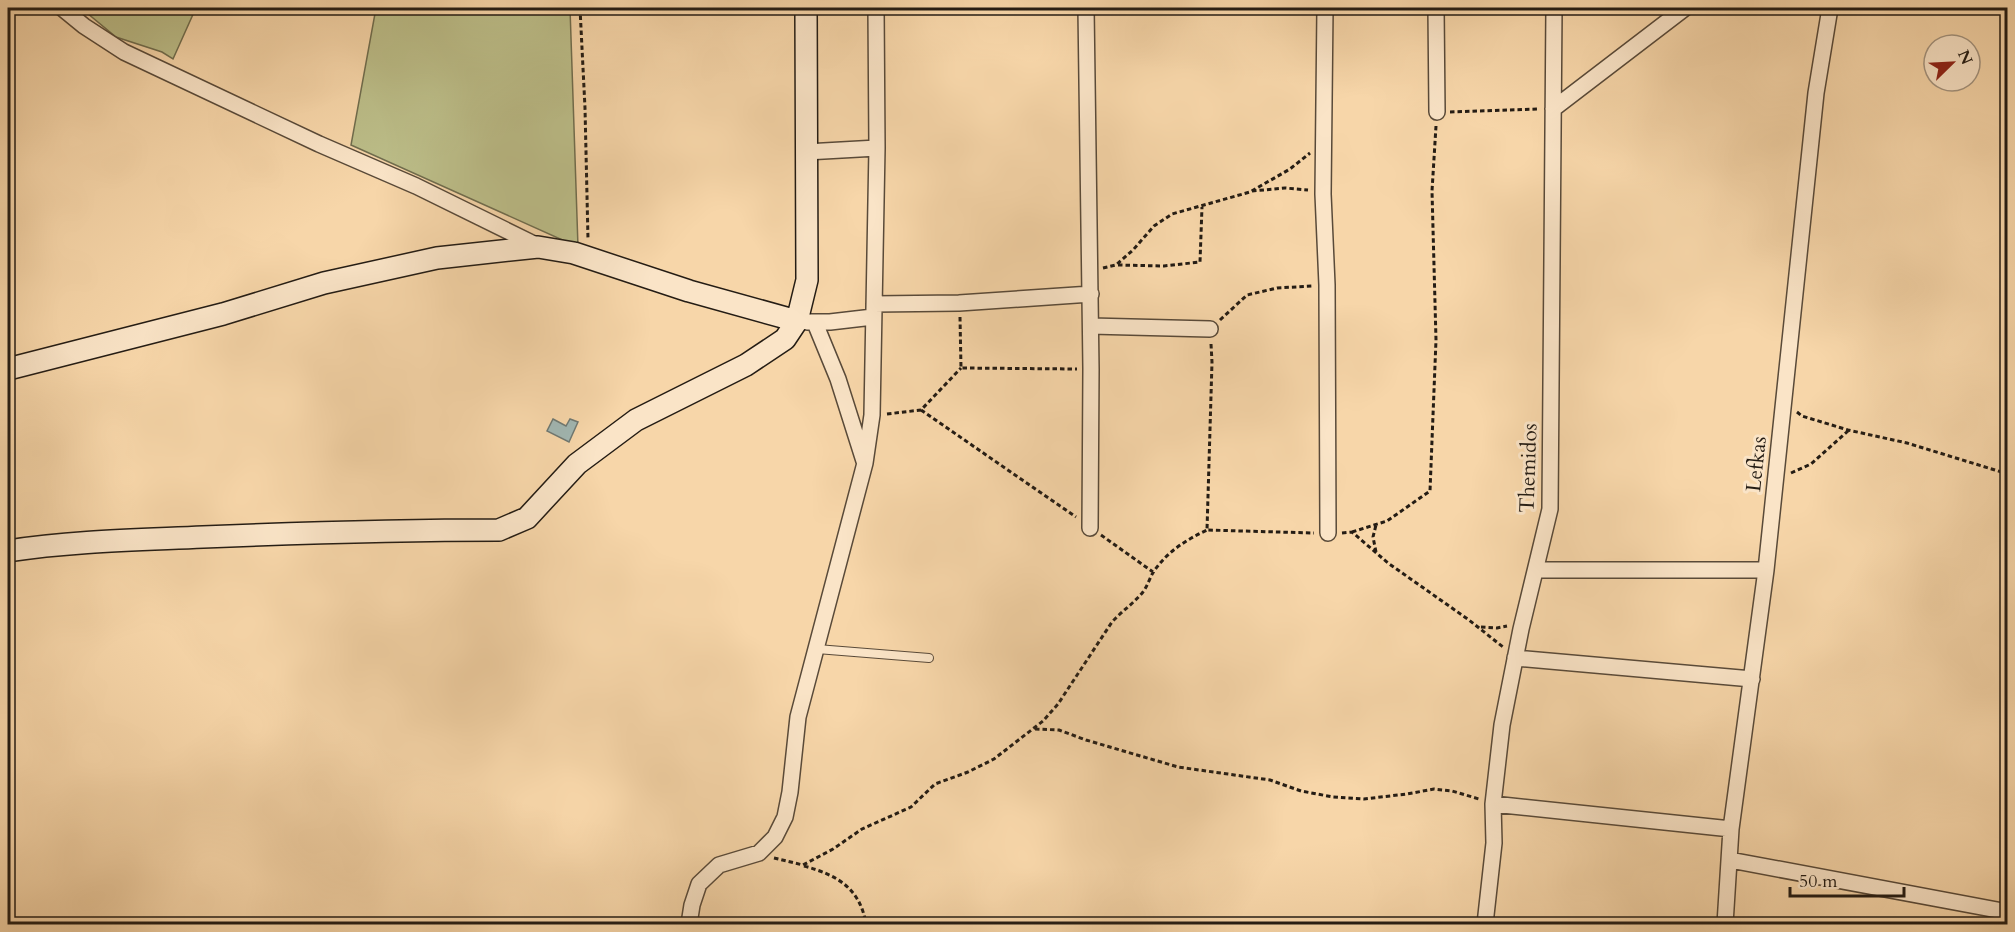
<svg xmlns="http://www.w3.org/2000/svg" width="2015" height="932" font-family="Cardo,serif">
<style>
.green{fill:#bcbe89;stroke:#706d4e;stroke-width:1.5}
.water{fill:#a1b7b3;stroke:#6f7973;stroke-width:1.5}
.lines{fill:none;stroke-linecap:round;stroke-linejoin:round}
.lane-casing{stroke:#594a39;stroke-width:10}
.street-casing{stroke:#594a39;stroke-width:18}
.secondary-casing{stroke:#241c14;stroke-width:24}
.path{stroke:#241c14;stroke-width:3;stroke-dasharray:4.5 3;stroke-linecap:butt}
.lane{stroke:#fae4c7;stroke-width:8}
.street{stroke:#fae4c7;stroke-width:15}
.secondary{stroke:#fae4c7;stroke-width:21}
.labels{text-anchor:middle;stroke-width:6;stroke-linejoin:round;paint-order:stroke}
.street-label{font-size:21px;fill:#241c14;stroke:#fae4c7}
</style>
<rect width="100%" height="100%" fill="#f7d6a9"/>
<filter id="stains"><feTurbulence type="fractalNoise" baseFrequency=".00333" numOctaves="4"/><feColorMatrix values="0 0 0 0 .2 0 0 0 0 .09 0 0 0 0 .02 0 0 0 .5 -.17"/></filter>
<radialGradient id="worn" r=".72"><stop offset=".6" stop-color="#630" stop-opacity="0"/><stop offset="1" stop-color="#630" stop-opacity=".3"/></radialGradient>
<path class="green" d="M81,8H205L195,10L173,59L162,52L116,37Z
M376,8H570L578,247L351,145Z"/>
<path class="water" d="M553,419L566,426L570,419L578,422L569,442L547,431Z"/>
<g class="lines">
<g class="lane-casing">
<path id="lane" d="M817,649L929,658"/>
</g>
<g class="street-casing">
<path id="street" d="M62,8L84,26L124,52L319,144L416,186L538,246
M1086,8L1091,369L1090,528
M1325,8L1323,194L1327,285L1328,533
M1436,8L1437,112
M1553,109L1685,8
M806,152L877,148
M874,304L959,303L1091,294
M807,322H830L873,317
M815,323L838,379L864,461
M1091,326L1210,329
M1536,570H1766
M1515,658L1752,679
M1493,804L1731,829
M1730,860L2008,912
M689,924L692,905L699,884L719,865L759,853L775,837L785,817L790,792L798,717L865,463L872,415L877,148L876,8
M1485,924L1494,843L1493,804L1502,725L1521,629L1550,509L1554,8
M1725,924L1731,829L1766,570L1816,93L1830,8"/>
</g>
<g class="secondary-casing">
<path id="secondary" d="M8,369L223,314L324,283L437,258L538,247L574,253L689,291L797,321L807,280L806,8
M8,551C72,541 138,540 203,537C302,533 401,530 499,530L527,518L577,464L636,420L746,365L785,339L797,321"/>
</g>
<path class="path" d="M580,8L585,108L588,239
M1450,112L1539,109
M1252,191L1285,188L1308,190
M1118,265L1164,266L1200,262L1202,207
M1103,268L1116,265L1133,250L1154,226L1172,214L1250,192L1290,169L1310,153
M960,317L961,368L1077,369
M1220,320L1247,295L1277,288L1313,286
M1211,344L1212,362L1207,530L1314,533
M921,410L1076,517
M1797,412L1802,416L1848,430L1907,443L2008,474
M887,414L921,410L961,368
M1791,473L1811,464L1848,431
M1352,532L1387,521L1430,491L1436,340L1432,191L1436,126
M1342,533L1352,532L1388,563L1469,620L1503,647
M1101,535L1153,572
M1376,552L1373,537L1376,525
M1481,627L1497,628L1507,626
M1035,729L1059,730L1086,740L1178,767L1270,780L1301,791L1333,797L1364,799L1407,794L1434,789L1452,791L1479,799
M774,858L803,865L833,849L862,829L911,807L935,784L968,772L994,759L1043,721L1058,704L1112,622C1122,611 1134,603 1143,592C1148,585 1150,577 1154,571C1168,551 1186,540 1207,530
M804,866C837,875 860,888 866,924"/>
<use href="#lane" class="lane"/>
<use href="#street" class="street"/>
<use href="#secondary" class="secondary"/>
</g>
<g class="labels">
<g class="street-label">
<text transform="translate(1756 464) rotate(-84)" y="7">Lefkas</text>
<text transform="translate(1528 468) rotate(-88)" y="7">Themidos</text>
</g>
</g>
<rect width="2015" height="932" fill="none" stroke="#f7d6a9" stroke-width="30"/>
<rect x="9" y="9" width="1997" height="914" fill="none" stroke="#241c14" stroke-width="3"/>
<rect x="15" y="15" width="1985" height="902" fill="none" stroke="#241c14" stroke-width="1.5"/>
<g transform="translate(1952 63) rotate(66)"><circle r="28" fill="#fae4c7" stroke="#a4947f" stroke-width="1.5"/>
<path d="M0-4.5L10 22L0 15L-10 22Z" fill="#8f2418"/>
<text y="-9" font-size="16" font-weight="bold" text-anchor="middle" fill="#241c14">N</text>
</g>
<path d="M1790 887v9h114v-9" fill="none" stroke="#241c14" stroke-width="3"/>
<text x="1799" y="887" font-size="18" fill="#241c14" stroke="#fae4c7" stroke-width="4.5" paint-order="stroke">50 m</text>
<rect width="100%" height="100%" filter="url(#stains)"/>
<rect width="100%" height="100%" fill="url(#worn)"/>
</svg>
